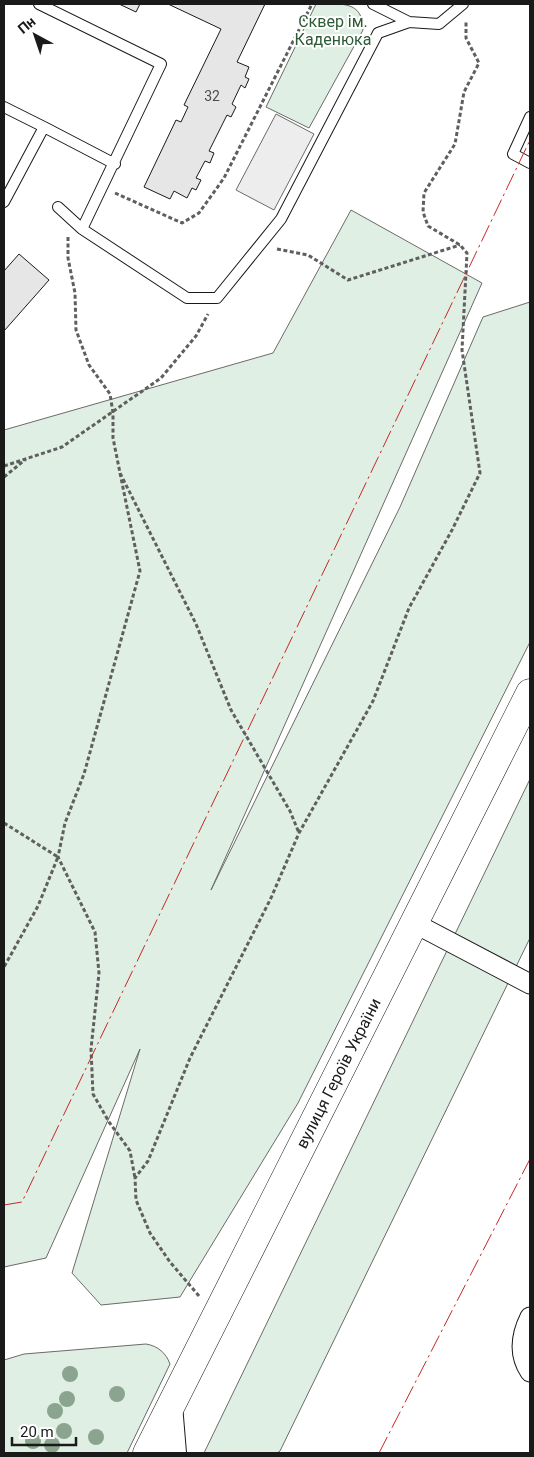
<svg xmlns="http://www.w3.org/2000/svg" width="534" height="1457" font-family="Roboto,sans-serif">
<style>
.green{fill:#e0efe3;stroke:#6a6a6a}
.parking{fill:#ededed;stroke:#6a6a6a}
.building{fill:#e6e6e6;stroke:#1a1a1a}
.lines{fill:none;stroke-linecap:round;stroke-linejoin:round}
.service-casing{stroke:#1a1a1a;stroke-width:12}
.minor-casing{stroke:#1a1a1a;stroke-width:21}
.tertiary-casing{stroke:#1a1a1a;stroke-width:26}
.secondary-casing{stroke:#1a1a1a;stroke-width:29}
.path{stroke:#5f5f5f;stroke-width:3;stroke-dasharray:4 2.5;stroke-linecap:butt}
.service{stroke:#fff;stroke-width:10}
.minor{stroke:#fff;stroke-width:19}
.tertiary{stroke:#fff;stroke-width:24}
.secondary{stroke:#fff;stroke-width:28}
.power{stroke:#c62828;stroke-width:1;stroke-dasharray:18 4 2.5 4;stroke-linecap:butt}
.tree{fill:#8aa48f}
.labels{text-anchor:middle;stroke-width:4;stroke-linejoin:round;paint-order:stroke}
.number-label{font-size:14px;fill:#4d4d4d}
.park-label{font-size:16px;fill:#2b5a34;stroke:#fff}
.street-label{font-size:16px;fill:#1a1a1a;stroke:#fff}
</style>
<rect width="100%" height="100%" fill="#fff"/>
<path class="green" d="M316,4C341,4 363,0 363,30L309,128L266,107Z
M351,210L482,283L211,890L400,507L483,317L530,302V642L298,1103L180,1297L101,1305L72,1273L140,1049L46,1258L4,1267V430L273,353Z
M530,779V938L280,1451L277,1453H204Z
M146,1344C158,1346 166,1353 170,1364L127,1453H4V1360L24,1354Z"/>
<path class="parking" d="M276,114L314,134L274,210L236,190Z"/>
<path class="building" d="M119,4H140L136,12Z
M168,4H265L237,62L249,67L245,77L249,79L245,88L241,85L232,104L236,107L231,117L227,115L209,151L214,153L210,163L205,161L196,178L201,180L196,190L192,188L187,198L174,191L170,199L144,187L176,120L181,122L188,107L184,105L221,29Z
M19,254L49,280L4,331V271Z"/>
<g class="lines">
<g class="service-casing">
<path id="service" d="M39,4L161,64L82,229
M373,4L409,22
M4,107L44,127
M530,117L513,154L530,163
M4,202L44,127L115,164
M58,207L82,229L187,298H217L281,219L378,33L409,22L439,24L463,4"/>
</g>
<g class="minor-casing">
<path id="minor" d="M414,923L530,984
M530,1317C521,1335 518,1354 530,1372"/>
</g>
<g class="tertiary-casing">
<path id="tertiary" d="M170,1405L174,1453"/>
</g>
<g class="secondary-casing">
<path id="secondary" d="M147,1453L530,693"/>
</g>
<path class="path" d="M115,193L182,223L199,213L224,178L312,4
M68,237V258L75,293L76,330L89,365L110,394L113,413V438L120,473L196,624L231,710L290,811L299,833
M277,249L308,255L348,280L460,245
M4,466L62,447L161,378L196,336L208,314
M120,473L140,571L84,774L65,823L58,857L95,932L99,973L91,1049L93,1094L109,1122L130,1151L135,1178
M4,477L26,459
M4,823L58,857L38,906L4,967
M199,1296L170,1262L150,1233L136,1200L135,1178L148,1161L190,1058L271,898L299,833L373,701L409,608L452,530L480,473L462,350L467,253L460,245L428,226L423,212L424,193L455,144L464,92L479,63L466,38V21"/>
<use href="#service" class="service"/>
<use href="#minor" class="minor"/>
<use href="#tertiary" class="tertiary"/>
<use href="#secondary" class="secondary"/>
<path class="power" d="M4,1205L22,1202L530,140
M379,1453L530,1159"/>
</g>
<g class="tree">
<circle cx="70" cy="1374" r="8"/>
<circle cx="117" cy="1394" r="8"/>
<circle cx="67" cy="1399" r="8"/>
<circle cx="55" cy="1411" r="8"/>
<circle cx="64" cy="1431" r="8"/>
<circle cx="96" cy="1437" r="8"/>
<circle cx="33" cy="1441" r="8"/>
<circle cx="52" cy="1445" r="8"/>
</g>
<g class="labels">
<g class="number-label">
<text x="212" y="101">32</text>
</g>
<g class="park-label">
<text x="333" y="27">Сквер ім.<tspan x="333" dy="18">Каденюка</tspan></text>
</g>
<g class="street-label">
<text transform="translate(338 1073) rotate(-63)" y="6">вулиця Героїв України</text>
</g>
</g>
<rect width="534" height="1457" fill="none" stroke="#1a1a1a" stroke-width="10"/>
<g transform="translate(35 35) rotate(320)" stroke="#ffffff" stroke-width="4" paint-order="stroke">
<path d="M0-4L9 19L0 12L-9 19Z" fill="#1a1a1a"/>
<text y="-8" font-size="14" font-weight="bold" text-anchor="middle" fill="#1a1a1a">Пн</text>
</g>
<path d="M12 1437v8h64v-8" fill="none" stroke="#1a1a1a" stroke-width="2.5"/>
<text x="20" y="1437" font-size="15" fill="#1a1a1a" stroke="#ffffff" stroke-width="4" paint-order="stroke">20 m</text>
</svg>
